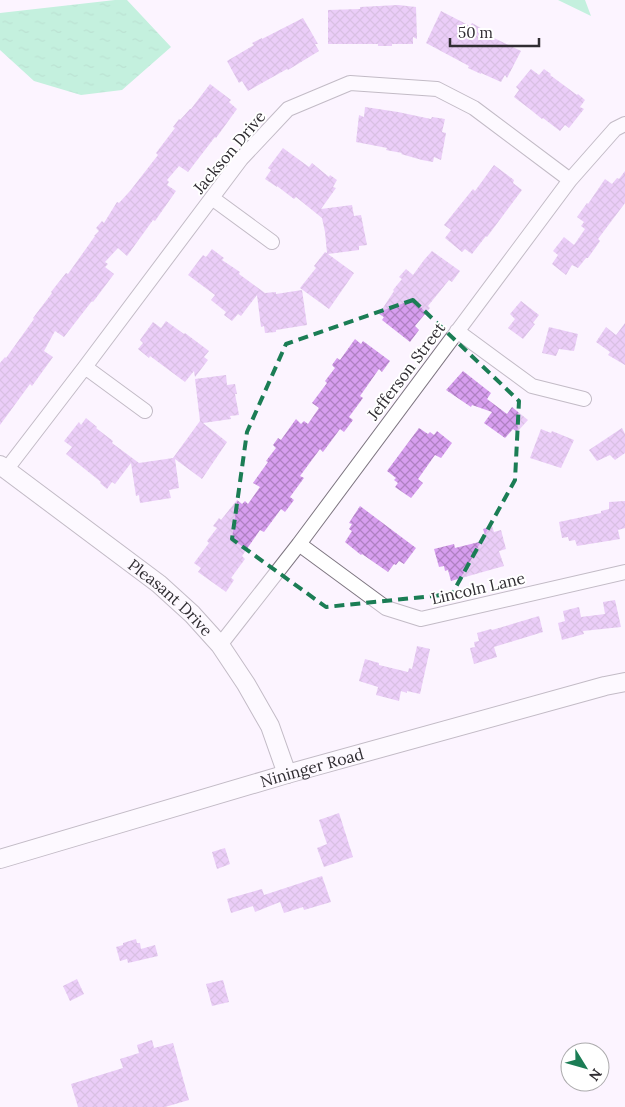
<svg xmlns="http://www.w3.org/2000/svg" width="625" height="1107" font-family="Lora,serif">
<style>
.water{fill:url(#water-ripples)}
.building{fill:url(#building-cross-hatch)}
.lines{fill:none;stroke-linecap:round;stroke-linejoin:round}
.minor-casing{stroke:#7e7681;stroke-width:16}
.tertiary-casing{stroke:#7e7681;stroke-width:20}
.minor{stroke:#fff;stroke-width:14}
.tertiary{stroke:#fff;stroke-width:18}
.marked{fill:none;stroke:#1b7d55;stroke-width:4;stroke-dasharray:10 6;stroke-linejoin:round}
.labels{text-anchor:middle;stroke-width:4;stroke-linejoin:round;paint-order:stroke}
.street-label{font-size:16px;fill:#302d32;stroke:#fff}
</style>
<defs>
<pattern id="water-ripples" width="26" height="14" patternUnits="userSpaceOnUse" patternTransform="scale(1.25)"><rect width="26" height="14" fill="#80ecb6"/><path d="M2 4q2-2 4 0t4 0M15 11q2-2 4 0t4 0" fill="none" stroke="#6fcb9d"/></pattern>
<pattern id="building-cross-hatch" width="8" height="8" patternUnits="userSpaceOnUse" patternTransform="scale(1.25)"><rect width="8" height="8" fill="#d79eef"/><path d="M0 0l8 8M0 8l8-8" fill="none" stroke="#af81c2"/></pattern>
</defs>
<rect width="100%" height="100%" fill="#fcf4ff"/>
<path class="water" d="M115,0H127L171,47L122,90L81,95L34,81L0,50V13Z
M558,0H585L591,16Z"/>
<path class="building" d="M398,5L416,7L417,39L413,37V44H392V46H378V44H328V10L360,9V7Z
M441,11L470,26L472,23L493,35L492,37L521,51L507,78L505,75L501,82L481,73V74L468,68L469,66L426,43Z
M303,18L318,44H315L319,51L288,70L287,69L248,91L242,81L239,83L227,61L254,45L252,43L262,38V39Z
M531,69L539,75L544,69L551,74L550,75L577,95L578,94L585,100L580,107L584,109L569,128L565,125L560,131L543,118L542,119L531,110L514,97L519,90L516,87Z
M210,84L231,100L229,102L237,109L216,138L215,137L188,172L179,166L167,180L169,182L167,185L176,191L155,221L153,220L127,256L118,248L105,262L108,264L105,267L114,274L93,302L92,301L64,337L55,331L44,351L53,357L32,386L30,384L0,425V363L5,357L6,358L34,319L33,318L52,293L51,292L66,273L68,274L95,236H94L99,231L96,228L102,221L104,223L117,202L119,203L130,191L158,155L156,153L175,128L173,127L179,119L180,120L190,109H191Z
M365,107L398,112L431,119L432,117L445,119L442,132L446,133L441,160L434,157L433,162L422,160L401,154L402,153L386,150L387,148L356,142L359,115L364,117Z
M283,148L309,167L312,163L329,177L330,175L337,180L333,187L336,188L321,209L352,205L354,216L361,215L367,245L359,246V250L328,254L354,273L329,309L300,288L316,268L314,266L325,252L327,253L325,232L322,218L296,197L294,199L277,186V187L265,179L271,170L268,168Z
M494,165L514,180L513,183L522,190L487,237L486,236L472,254L465,249L462,252L445,238L451,230L444,225L473,189L475,191Z
M625,171V203L598,239L600,241L588,258H586L578,268L572,265L566,275L552,264L558,255L553,251L564,237L574,245L585,229L581,226L584,222L577,217L587,203L588,204L605,179L612,184L617,178L619,179Z
M212,249L224,258L222,260L240,272L239,274L265,293L276,292V294L302,290L307,325L276,330V332L265,333L264,326L261,327L257,295L241,316L238,314L232,321L224,315L226,312L211,300L215,295L188,275L203,255L206,257Z
M432,251L460,271L452,282L449,280L428,306L430,308L415,326L419,330L410,342L382,320L384,317L379,314L394,291L393,290L402,279L399,277L406,269L413,275L424,260Z
M521,301L539,315L533,323L535,324L523,339L508,328L515,319L510,314Z
M166,321L184,334L185,333L209,351L204,357L208,360L195,377L194,371L185,382L150,356L149,358L138,349L143,343L140,340L153,322L161,328Z
M625,323V365L608,355L610,352L596,342L606,327L616,335Z
M549,327L578,334L574,351L559,349L556,356L542,353Z
M355,339L361,344L363,341L390,361L382,372L379,369L360,396L363,398L349,417L353,420L344,432L340,429L323,452L320,449L300,476L304,478L290,497L294,500L285,512L281,509L264,532L260,530L242,556L245,559L231,578L234,580L226,592L198,572L201,568L194,563L209,543L207,541L217,528L213,526L219,518L221,520L237,500L242,504L245,501L248,504L260,487L253,483L268,462L266,461L276,448L273,445L278,438L281,440L296,419L301,424L304,421L308,424L319,408L312,403L327,383L325,381L335,368L332,365L337,358L340,360Z
M463,371L491,393L487,399L507,414L512,407L528,420L517,432L513,429L505,438L484,423L492,412L472,405L471,407L446,390Z
M226,375L227,385L235,384L237,394H235L239,415L230,416L231,419L203,423L227,442L202,479L175,459L179,488L169,490L171,498L140,503L139,495L136,496L131,463L115,484L112,482L107,489L100,483L101,482L66,454L72,447L64,441L79,422L81,425L86,418L97,427L96,428L113,441L112,443L139,463L173,458L200,421L195,379Z
M419,428L428,434L430,432L434,435L437,431L452,443L441,458L435,455L418,479L423,483L411,498L395,487L398,483L394,480L396,478L387,471Z
M622,428L625,434V453L615,460L610,455L597,461L589,450Z
M541,429L551,433L552,431L574,440L561,468L530,458Z
M625,501V528L618,530L620,539L577,546L575,540L569,541L568,537L562,538L559,522L601,513V511L609,509V502Z
M360,506L416,548L404,564L399,561L396,565L394,564L388,572L362,554L361,555L345,542L352,531L349,529L352,524L349,523Z
M492,526L494,532L501,530L506,549L499,551L504,566L451,581L448,570L445,571L444,566L439,567L434,549L454,544L455,548L483,541L482,536L485,535L483,529Z
M615,600L621,627L583,631L584,634L562,640L558,623L565,621L563,611L579,607L581,617L605,614L603,602Z
M539,616L543,632L494,647L497,657L474,664L470,648L475,647L474,642L479,641L477,633L491,629L492,630Z
M417,646L430,649L420,694L407,691V693L401,691L399,701L376,695L378,687L359,681L365,659L379,663V665L408,672L409,668L412,669Z
M339,813L353,857L324,867L317,848L327,844L319,820Z
M225,848L230,864L217,869L212,852Z
M322,876L331,902L304,910L303,907L284,913L280,902L255,912L253,906L231,913L227,899L262,889L264,895Z
M136,939L137,943H140L141,949L155,945L158,956L128,963L127,959L120,961L116,947L123,945V943Z
M77,979L84,994L70,1001L63,986Z
M223,980L229,1002L212,1006L206,984Z
M152,1040L154,1048L173,1043L189,1100L165,1107H78L71,1084L123,1068L120,1059L139,1053L137,1045Z"/>
<g class="lines">
<g class="minor-casing">
<path id="minor" d="M212,198L272,242
M457,331L532,386L584,399
M85,367L145,411
M6,470L85,367L241,159L288,109L350,83L437,89L474,108L570,180
M299,544L386,608L421,619L625,572
M220,645L299,544L570,180L615,129L625,124"/>
</g>
<g class="tertiary-casing">
<g id="tertiary">
<path id="s1" d="M0,465L159,584L192,614L220,645L246,684L270,726L287,774"/>
<path id="s2" d="M0,859L287,774L605,686L625,682"/>
</g>
</g>
<use href="#minor" class="minor"/>
<use href="#tertiary" class="tertiary"/>
</g>
<path d="M0 0H625V1107H0ZM413,300L519,401L515,480L452,594L326,607L232,539L247,432L286,344Z" fill="#fcf4ff" fill-opacity=".55" fill-rule="evenodd"/>
<path class="marked" d="M413,300L519,401L515,480L452,594L326,607L232,539L247,432L286,344Z"/>
<g class="labels">
<g class="street-label">
<text transform="translate(229 152) rotate(-50)" y="6">Jackson Drive</text>
<text transform="translate(406 371) rotate(-53)" y="6">Jefferson Street</text>
<text transform="translate(478 588) rotate(-13)" y="6">Lincoln Lane</text>
<text dy="6" stroke="none"><textPath href="#s1" startOffset="216">Pleasant Drive</textPath></text>
<text dy="6" stroke="none"><textPath href="#s2" startOffset="325">Nininger Road</textPath></text>
</g>
</g>
<g transform="translate(585 1067) rotate(127)"><circle r="24" fill="#ffffff" stroke="#acabad"/>
<path d="M0-4L9 19L0 12L-9 19Z" fill="#1b7d55"/>
<text y="-8" font-size="14" font-weight="bold" text-anchor="middle" fill="#302d32">N</text>
</g>
<path d="M450 38v8h89v-8" fill="none" stroke="#302d32" stroke-width="2.5"/>
<text x="458" y="38" font-size="15" fill="#302d32" stroke="#ffffff" stroke-width="4" paint-order="stroke">50 m</text>
</svg>
